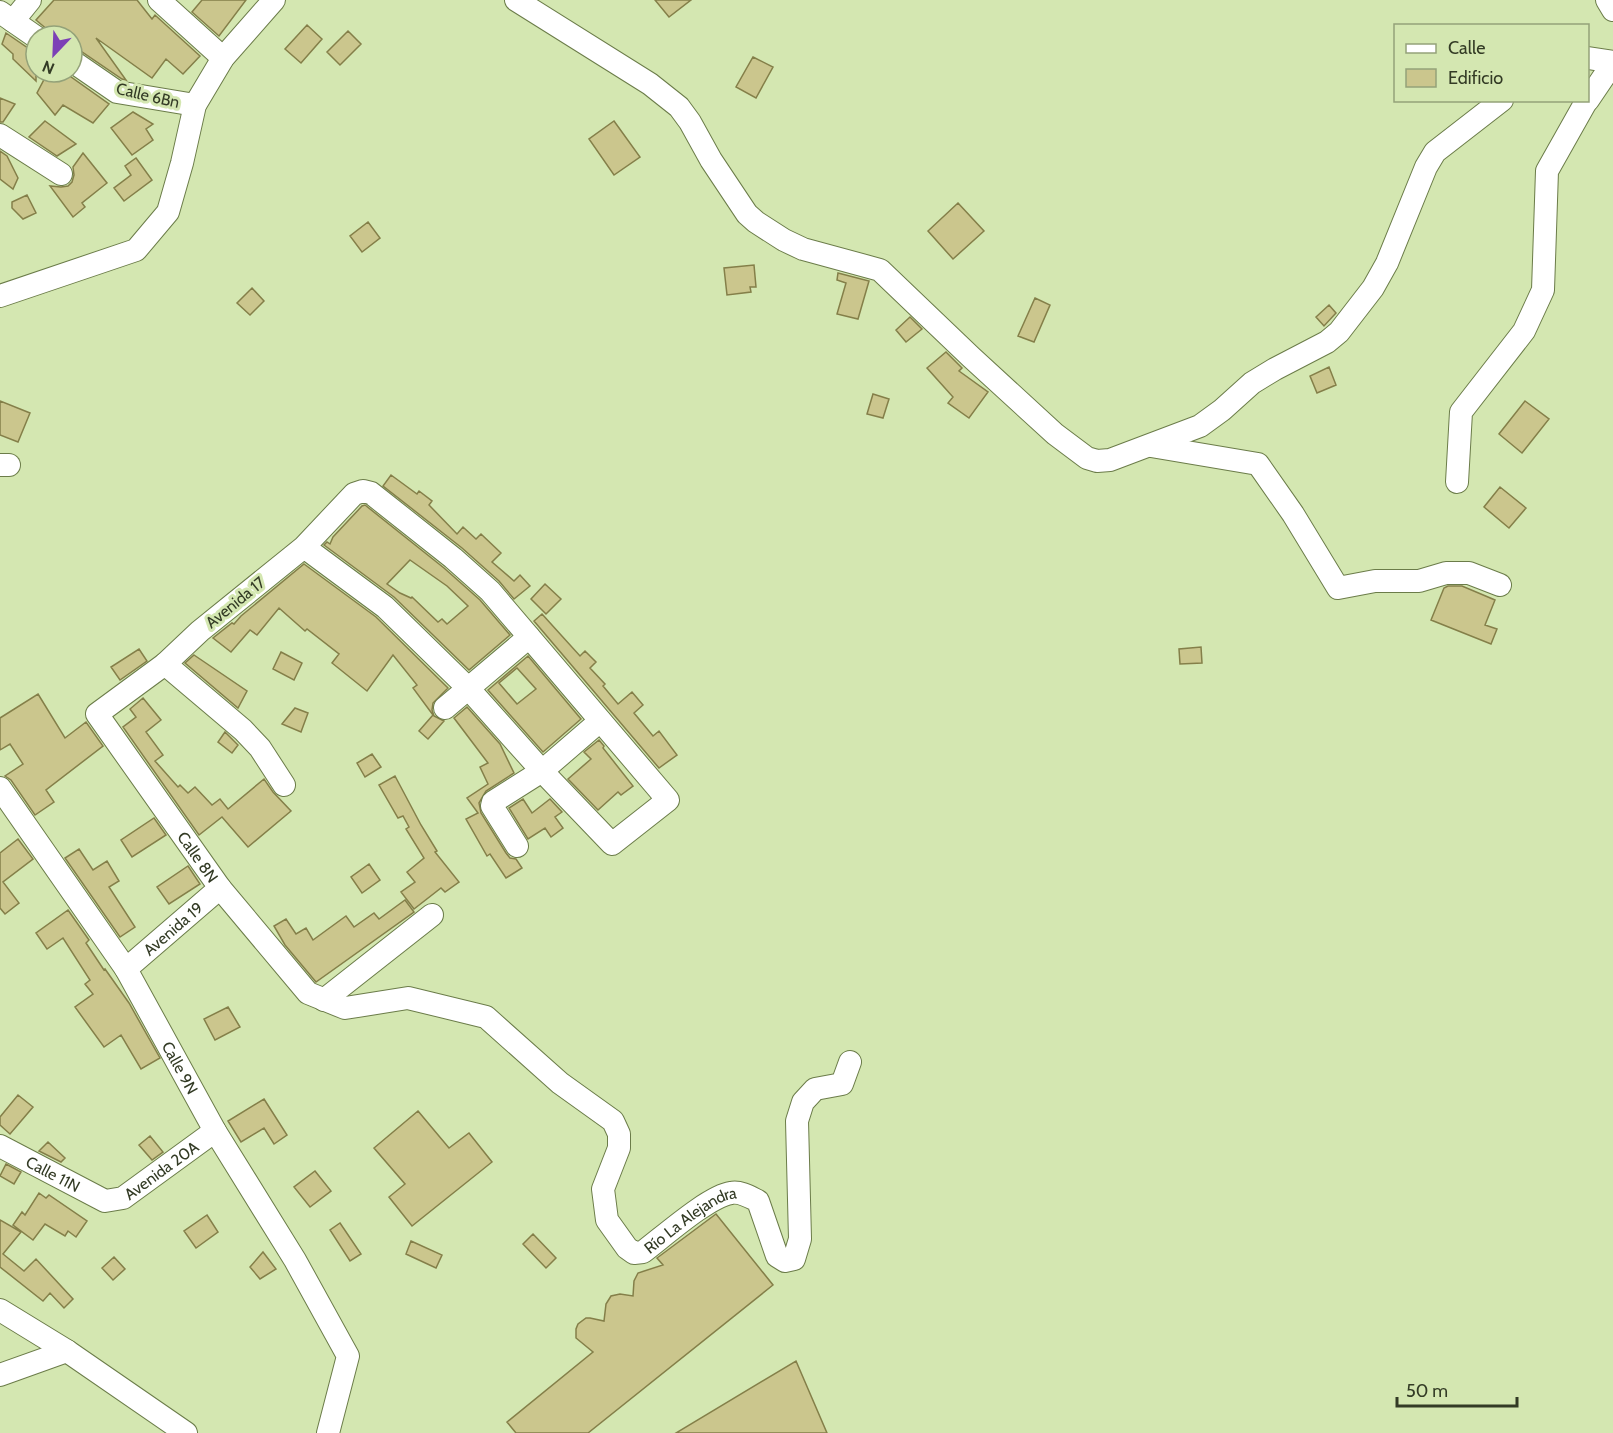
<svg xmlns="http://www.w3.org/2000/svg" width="1613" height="1433" font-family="Cabin,sans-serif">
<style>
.building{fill:#cbc68d;stroke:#847f49;stroke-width:1.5;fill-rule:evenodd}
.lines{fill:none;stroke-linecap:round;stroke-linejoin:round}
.minor-casing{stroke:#6b7c49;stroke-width:24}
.minor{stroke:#fff;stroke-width:22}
.labels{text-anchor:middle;stroke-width:6;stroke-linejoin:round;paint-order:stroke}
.street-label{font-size:16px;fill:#333b25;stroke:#d4e7b1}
</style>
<rect width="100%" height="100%" fill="#d4e7b1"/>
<path class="building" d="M54,0H137L152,19L155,15L200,56L183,74L166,59L152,78L96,38L126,80L122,79L72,45V36H55L36,20Z
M202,0H246L219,36L192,12Z
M655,0H691L669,17Z
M307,25L322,39L301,63L285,49Z
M348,31L361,44L340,65L327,52Z
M6,33L28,48L36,50V81L13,59V54L2,44Z
M753,57L773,67L756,98L736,87Z
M48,72H64L109,104L93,123L63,105L55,115L37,93Z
M0,98L15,104L3,122H0Z
M133,112L153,124L146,129L153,140L132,155L111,128Z
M45,121L76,144L57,156L29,137Z
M614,121L640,157L614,175L589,139Z
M0,151L7,156L18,178L13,189L0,179Z
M83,153L107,183L82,203L85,207L73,217L50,186L61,187L68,186L72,182L74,175L73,167Z
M136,158L152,180L124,201L114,188L131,175L125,166Z
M27,195L36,213L23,219L12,208V202Z
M958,203L984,231L953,259L928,231Z
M368,222L380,238L362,252L350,236Z
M754,265L756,287H750L751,292L727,295L724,268Z
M838,273L869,281L858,319L837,314L846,283L837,280Z
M252,288L264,301L250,315L237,303Z
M1035,298L1050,305L1034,342L1018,336Z
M1329,305L1336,313L1324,326L1316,317Z
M910,317L922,329L906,342L896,330Z
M946,352L962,368L959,371L988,392L969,418L948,403L953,397L927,368Z
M1329,367L1336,385L1317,393L1310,376Z
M873,394L889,399L883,418L867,414Z
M0,401L30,413L18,442L0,435Z
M1525,401L1549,419L1522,453L1499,434Z
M391,475L417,494L419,491L432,501L429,505L457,534L463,527L476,539L481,534L501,553L492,562L514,581L520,575L530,586L514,599L499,581L462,548L383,486Z
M1500,487L1526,508L1509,528L1484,507Z
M365,505L444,568L480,600L510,635L469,670L394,597L324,545L327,542L330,544L333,537L362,506ZM410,560L447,586L468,606L447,624L442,619L438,622L412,597L411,598L400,593L387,584Z
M304,564L376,617L448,688L433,703L432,710L434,716L444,721L428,739L419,731L433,715L413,688L417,685L393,655L367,691L332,663L339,654L307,629L305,631L279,608L257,635L250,630L231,652L213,638L232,623L234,624L241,616Z
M545,584L561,599L546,614L531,599Z
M1448,586H1462L1495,600L1485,625L1497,629L1491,644L1431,620L1444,588Z
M542,614L580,656L585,651L596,662L590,668L605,684L603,686L618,704L632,692L643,705L634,713L653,736L659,731L677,755L659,768L534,621Z
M1201,647L1202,663L1180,664L1179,649Z
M139,649L147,661L120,680L111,667Z
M281,652L302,663L294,680L273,669Z
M194,655L247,691L238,708L185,663Z
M528,656L581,719L543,752L488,690ZM517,668L536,689L517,704L499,683Z
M38,694L65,738L86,722L103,746L46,790L54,802L35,815L11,780L5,776L23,764L10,744L0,750V718Z
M143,698L161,720L146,732L163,755L155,761L178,787L180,785L188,793L195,787L212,805L220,799L228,809L264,779L273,792L291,811L248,847L222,817L199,835L123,727L136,717L130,709Z
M467,707L500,744L514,773L486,791L479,803L481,813L506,853L510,858L516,859L522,868L506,878L490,854L487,856L466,819L478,813L467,798L488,784L480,767L488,763L454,718Z
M295,708L308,713L301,732L282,724Z
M225,732L238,745L232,753L218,742Z
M599,740L604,746L603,748L633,786L621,795L618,792L598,810L568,779L591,759L584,752Z
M372,754L381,767L365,777L357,763Z
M395,776L421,825L437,851L435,852L459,882L445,892L441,888L414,909L401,892L415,882L407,872L424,858L406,829L409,827L403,816L398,818L379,785Z
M523,799L532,813L550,799L562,812L555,817L563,828L551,837L545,828L528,839L509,808Z
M154,818L166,835L132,857L121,840Z
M18,839L33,859L3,882L19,903L5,914L0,908V853Z
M79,849L93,870L107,861L119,881L109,887L135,927L120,937L65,858Z
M369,864L380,880L362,893L351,877Z
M188,866L200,884L169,904L157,887Z
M405,900L414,912L316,982L285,945L274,926L286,919L296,934L306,928L313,940L346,916L354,927L374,913L379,919Z
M68,910L89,940L86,943L104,970L105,969L129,1003L160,1058L141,1069L121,1035L104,1047L75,1007L93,994L85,984L90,980L63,938L47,949L36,933Z
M228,1007L240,1027L215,1040L204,1019Z
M18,1095L33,1107L10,1134L0,1125V1117Z
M264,1099L287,1135L274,1144L264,1128L241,1142L228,1121Z
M418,1111L449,1148L469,1133L492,1162L412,1226L389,1197L405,1184L374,1148Z
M150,1136L163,1152L152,1160L139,1145Z
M48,1142L65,1158L61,1162L39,1151Z
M6,1164L21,1172L14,1184L0,1176Z
M315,1171L331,1191L310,1207L294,1187Z
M39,1193L46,1198L49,1195L87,1221L76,1237L68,1231L65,1236L45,1224L33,1240L13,1225L22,1212L25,1215Z
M716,1214L773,1285L588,1433H516L507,1422L593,1352L576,1338V1329L578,1324L586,1318H590L604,1321L606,1304L611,1296L620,1294L633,1296L634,1281L638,1273L663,1265L657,1258Z
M207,1215L218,1232L196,1248L184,1231Z
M0,1220L21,1232L3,1254L24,1271L36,1259L73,1299L64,1308L50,1293L43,1301L0,1267Z
M340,1223L361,1254L350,1261L330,1230Z
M533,1234L556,1258L546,1268L523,1244Z
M411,1241L442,1255L436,1268L406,1254Z
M263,1252L276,1269L260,1279L250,1267Z
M114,1257L125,1269L113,1280L102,1268Z
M796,1361L827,1433H676Z"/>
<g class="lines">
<g class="minor-casing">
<g id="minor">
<path d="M159,0L223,58"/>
<path d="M516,0L650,84L679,107L690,122L711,160L747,214L756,222L784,240L803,249L880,270L971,357L1055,434L1087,458L1097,461L1110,460L1200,426L1222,410L1252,383L1275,369L1327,342L1339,332L1373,288L1387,263L1426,167L1435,152L1502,100"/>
<path d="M1607,0L1613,10"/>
<path d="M0,12L36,37"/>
<path d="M13,21L30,0"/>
<path d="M1588,58L1613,62"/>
<path d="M72,61L117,92L195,105"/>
<path d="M1588,100L1613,63"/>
<path d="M0,135L61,174"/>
<path d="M0,296L136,250L168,212L182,163L195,105L223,58L274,0"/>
<path d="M1151,446L1258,464L1293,514L1338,588L1375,581H1419L1446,573H1469L1500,585"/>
<path d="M0,465H9"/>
<path d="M1457,482L1461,412L1524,331L1543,290L1547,171L1587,100"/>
<path id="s1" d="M304,547L385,607L468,688L542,771L612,844L668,800L490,591L453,558L371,493L363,491L354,494L304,547L200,631L165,664L97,714L220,888L308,993L345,1008L408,998L486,1017L560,1083L613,1121L619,1134V1148L603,1189L607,1220L627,1248L634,1253L643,1252C663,1237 709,1196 731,1193C740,1191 750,1197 758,1201L777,1256L785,1261L794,1259L800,1239L797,1121L803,1102L815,1089L842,1084L850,1062"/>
<path d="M165,664L243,730L260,748L284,785"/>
<path d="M445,708L529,637"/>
<path id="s2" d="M0,788L126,969L215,1131L295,1260L348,1356L328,1433"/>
<path d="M517,846L492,806L493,802L542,771L600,721"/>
<path id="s3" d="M126,969L220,888"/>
<path d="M324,1000L432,915"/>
<path id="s4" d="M0,1146L105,1201L123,1198L215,1131"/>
<path d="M0,1310L67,1351L186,1433"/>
<path d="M0,1375L67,1351"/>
</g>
</g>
<use href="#minor" class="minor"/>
</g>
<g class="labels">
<g class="street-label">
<text transform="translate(148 95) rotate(13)" y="6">Calle 6Bn</text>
<text transform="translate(235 602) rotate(-39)" y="6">Avenida 17</text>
<text dy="6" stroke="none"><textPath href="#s1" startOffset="1461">Calle 8N</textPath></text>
<text dy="6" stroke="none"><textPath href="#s3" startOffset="62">Avenida 19</textPath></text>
<text dy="6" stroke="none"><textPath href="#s2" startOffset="333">Calle 9N</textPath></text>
<text dy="6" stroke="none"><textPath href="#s4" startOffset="184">Avenida 20A</textPath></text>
<text dy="6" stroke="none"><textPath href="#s4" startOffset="60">Calle 11N</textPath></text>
<text dy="6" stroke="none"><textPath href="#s1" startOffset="2198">Río La Alejandra</textPath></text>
</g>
</g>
<rect x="1394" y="24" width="195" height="78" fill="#d4e7b1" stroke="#94a279" stroke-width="1.5"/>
<rect x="1406" y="44" width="30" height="9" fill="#ffffff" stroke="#94a279" stroke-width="1.5"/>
<text x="1448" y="54" font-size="18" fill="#333b25">Calle</text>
<rect x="1406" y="69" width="30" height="18" fill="#cbc68d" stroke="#94a279" stroke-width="1.5"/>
<text x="1448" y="84" font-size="18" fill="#333b25">Edificio</text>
<g transform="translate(54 54) rotate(203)"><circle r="28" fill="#d4e7b1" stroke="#94a279" stroke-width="1.5"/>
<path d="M0-4.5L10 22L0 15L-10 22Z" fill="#7c40b6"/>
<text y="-9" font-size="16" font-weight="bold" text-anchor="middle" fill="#333b25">N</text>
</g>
<path d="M1397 1397v9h120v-9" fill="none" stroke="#333b25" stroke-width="3"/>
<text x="1406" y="1397" font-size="18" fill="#333b25" stroke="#d4e7b1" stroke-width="4.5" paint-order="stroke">50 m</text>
</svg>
